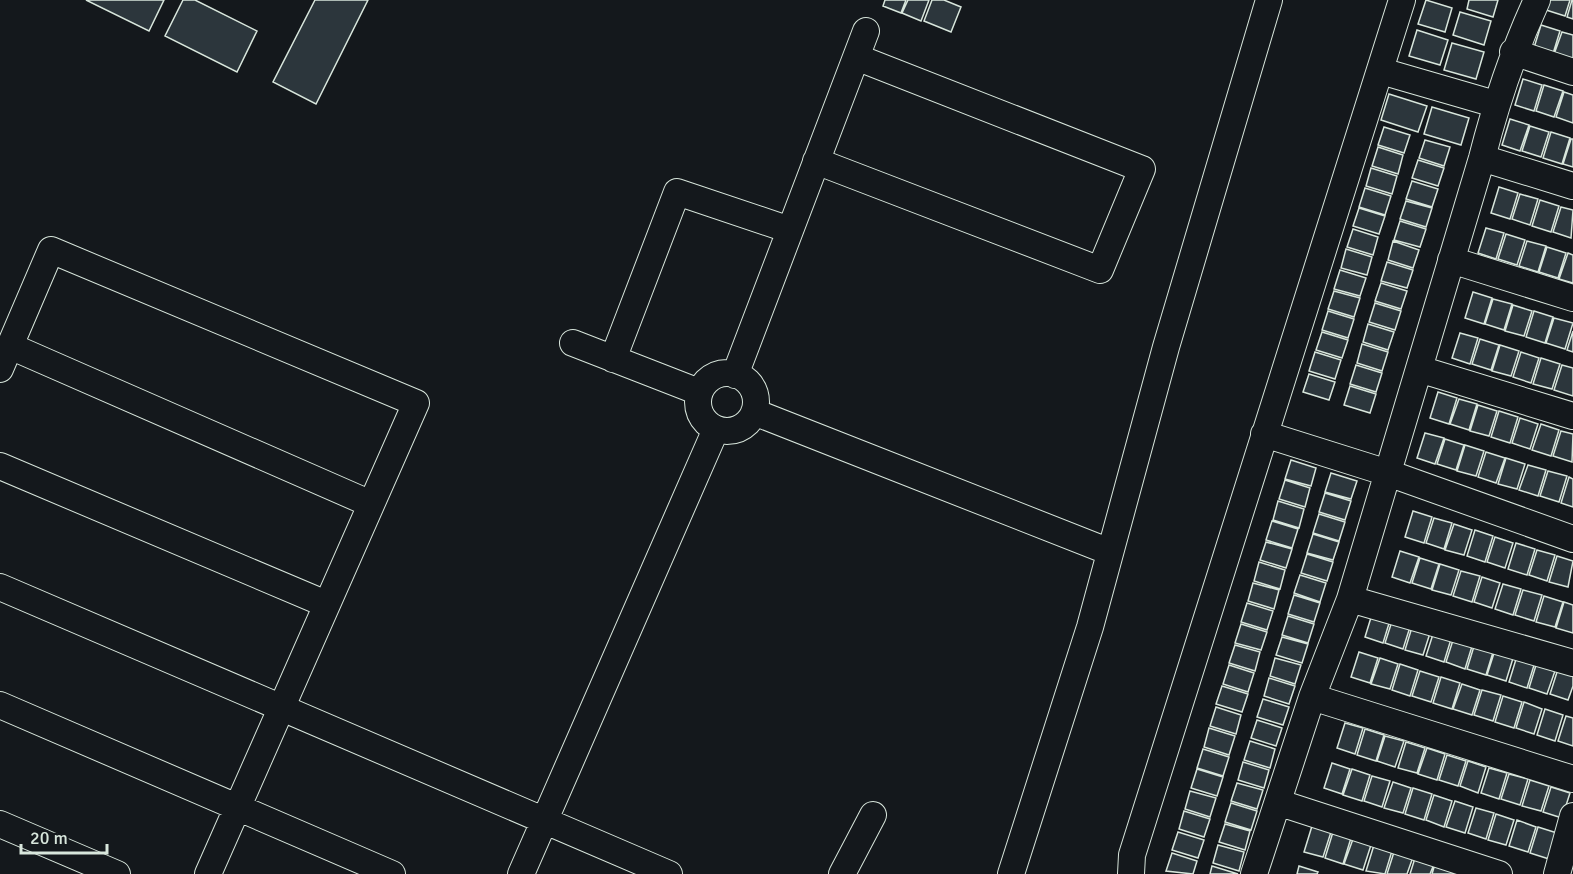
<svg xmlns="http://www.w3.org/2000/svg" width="1573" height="874" font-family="Signika,sans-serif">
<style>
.building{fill:#2c363c;stroke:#d8e6dc;stroke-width:1.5}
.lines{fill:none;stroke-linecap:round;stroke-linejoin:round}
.street-casing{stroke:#d8e6dc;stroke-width:28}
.street{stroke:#14181c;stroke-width:26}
</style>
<rect width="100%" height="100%" fill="#14181c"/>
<path class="building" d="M86,0H164L149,31Z
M183,0H195L257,31L237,72L165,36Z
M315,0H368L316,104L273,82Z
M885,0H906L901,13L883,6Z
M908,0H929L921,21L902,13Z
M932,0H944L961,7L951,32L924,21Z
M1426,0L1452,8L1445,32L1418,24Z
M1469,0H1498L1493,17L1467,9Z
M1549,0H1570L1565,16L1546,10Z
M1572,0H1573V19L1567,17Z
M1460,12L1491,21L1484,45L1453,35Z
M1541,25L1560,31L1552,57L1533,51Z
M1417,30L1448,40L1440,65L1409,56Z
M1562,32L1573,35V59L1553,57Z
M1452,43L1484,52L1476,79L1444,70Z
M1523,79L1542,85L1534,111L1515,105Z
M1544,85L1563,91L1554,117L1536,111Z
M1564,92L1573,95V123L1556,117Z
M1389,94L1427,106L1418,132L1381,120Z
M1432,107L1469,118L1461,145L1424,134Z
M1510,119L1529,125L1520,151L1502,145Z
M1530,126L1549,132L1541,157L1522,151Z
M1384,127L1410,135L1404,153L1378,145Z
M1551,132L1570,138L1562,164L1543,158Z
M1571,139H1573V167L1563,164Z
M1425,140L1450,147L1444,166L1419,158Z
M1378,147L1403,155L1398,174L1372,166Z
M1418,160L1444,168L1438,186L1412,178Z
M1371,168L1397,176L1392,194L1366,186Z
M1412,181L1438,189L1432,207L1406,199Z
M1499,187L1518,193L1510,219L1491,213Z
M1365,188L1391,196L1385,215L1359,207Z
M1520,194L1538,199L1530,225L1512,219Z
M1540,200L1559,206L1551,232L1532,226Z
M1406,201L1432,208L1426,227L1400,219Z
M1561,207L1573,210L1571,238L1553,232Z
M1359,208L1385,216L1379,234L1353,226Z
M1400,221L1426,229L1420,247L1394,240Z
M1486,228L1504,233L1496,259L1478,253Z
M1353,229L1378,237L1373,255L1347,247Z
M1506,234L1525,240L1517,265L1498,259Z
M1393,241L1419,250L1413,268L1388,260Z
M1527,241L1546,246L1538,272L1519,266Z
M1547,247L1566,253L1558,278L1539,272Z
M1346,249L1372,257L1367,275L1341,268Z
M1568,253L1573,255V283L1559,279Z
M1387,262L1413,270L1407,288L1381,281Z
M1340,270L1366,278L1360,296L1334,289Z
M1381,283L1407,291L1401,309L1375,301Z
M1334,291L1360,298L1354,317L1328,309Z
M1473,292L1492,298L1484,324L1465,318Z
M1493,299L1512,304L1504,330L1485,324Z
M1375,303L1401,311L1395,330L1369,322Z
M1513,305L1532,311L1524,336L1505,331Z
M1328,311L1354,319L1348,338L1322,330Z
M1534,311L1553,317L1545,343L1526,337Z
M1554,318L1573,323L1565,349L1546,343Z
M1368,324L1394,332L1388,350L1363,342Z
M1573,331V352L1567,350Z
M1322,332L1348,340L1342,358L1316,350Z
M1460,333L1478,338L1470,364L1452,358Z
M1480,339L1499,345L1491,370L1472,364Z
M1362,344L1388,352L1382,371L1357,363Z
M1500,345L1519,351L1511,376L1492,371Z
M1315,352L1341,360L1335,379L1309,371Z
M1521,352L1539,358L1531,383L1513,377Z
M1541,358L1560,364L1552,389L1533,384Z
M1356,365L1382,373L1376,392L1350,384Z
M1562,365L1573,368V396L1554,390Z
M1309,374L1335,382L1329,400L1303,392Z
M1350,386L1376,394L1370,413L1344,405Z
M1438,392L1457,398L1449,424L1430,418Z
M1459,399L1477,404L1469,430L1450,424Z
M1478,405L1497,411L1489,436L1470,431Z
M1499,411L1518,417L1510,443L1491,437Z
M1520,418L1538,424L1530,449L1512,443Z
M1541,424L1559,430L1551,456L1532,450Z
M1561,431L1573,434L1572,462L1553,456Z
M1425,433L1444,438L1435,464L1417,458Z
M1445,439L1464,445L1456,470L1437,464Z
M1465,445L1484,451L1476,476L1457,471Z
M1486,452L1505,458L1496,483L1478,477Z
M1506,458L1525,464L1517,489L1498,484Z
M1291,460L1316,468L1311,486L1285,479Z
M1528,465L1546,470L1538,496L1519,490Z
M1548,471L1567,476L1559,502L1540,496Z
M1331,473L1357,481L1351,499L1325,492Z
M1569,477L1573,479V507L1561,503Z
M1285,480L1310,488L1305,507L1279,499Z
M1325,493L1351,501L1345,520L1319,512Z
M1278,501L1304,509L1299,528L1273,520Z
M1413,511L1432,517L1424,543L1405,537Z
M1319,514L1345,522L1339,541L1313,533Z
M1434,518L1452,523L1444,549L1426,543Z
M1272,521L1298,529L1292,548L1266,540Z
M1454,524L1472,530L1464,555L1445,550Z
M1475,530L1493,536L1485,562L1467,556Z
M1313,534L1339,542L1333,560L1307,553Z
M1495,537L1513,543L1505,568L1487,562Z
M1266,542L1292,549L1286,568L1260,560Z
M1516,543L1535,549L1527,575L1508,569Z
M1537,550L1555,555L1547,581L1529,575Z
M1400,551L1419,557L1410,583L1392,577Z
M1307,554L1333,562L1327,581L1301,573Z
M1557,556L1573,561L1568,587L1549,582Z
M1420,558L1439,564L1431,589L1412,583Z
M1259,562L1285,570L1280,589L1254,581Z
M1440,564L1459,570L1451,595L1432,590Z
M1461,571L1480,576L1472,602L1453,596Z
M1300,575L1326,583L1320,602L1294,593Z
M1482,577L1500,583L1492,608L1474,602Z
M1253,583L1279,590L1274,609L1248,601Z
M1503,584L1521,589L1513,615L1495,609Z
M1523,590L1542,595L1534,621L1515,615Z
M1294,595L1320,603L1314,622L1288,614Z
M1544,596L1563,602L1555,627L1536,622Z
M1564,602L1573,605V633L1556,628Z
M1247,603L1273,611L1267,630L1241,622Z
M1373,611L1391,617L1383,643L1365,637Z
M1288,616L1314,624L1308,643L1282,635Z
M1393,618L1411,624L1403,649L1385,643Z
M1241,624L1267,632L1261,650L1235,643Z
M1413,624L1431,630L1423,655L1405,650Z
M1434,631L1452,636L1444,662L1426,656Z
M1282,637L1308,644L1302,663L1276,655Z
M1454,637L1473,643L1465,669L1446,662Z
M1475,643L1494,649L1486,675L1467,669Z
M1235,645L1260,652L1255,671L1229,663Z
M1495,650L1514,655L1506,681L1487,675Z
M1359,652L1378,658L1370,683L1351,677Z
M1517,656L1535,662L1527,688L1509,682Z
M1275,658L1301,665L1295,684L1270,676Z
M1380,658L1398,664L1390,689L1371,684Z
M1537,662L1556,668L1547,694L1529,688Z
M1400,664L1418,670L1410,696L1392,690Z
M1229,665L1254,673L1248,692L1223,684Z
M1558,669L1573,674V686L1568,700L1550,694Z
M1420,671L1439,677L1431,702L1412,696Z
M1441,677L1460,683L1452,709L1433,703Z
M1269,678L1295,686L1289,704L1264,696Z
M1462,684L1480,690L1472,715L1453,709Z
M1222,686L1248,694L1242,712L1216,704Z
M1482,690L1501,695L1493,721L1474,715Z
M1503,696L1522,702L1514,728L1495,722Z
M1263,699L1289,707L1283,725L1257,717Z
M1524,702L1542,709L1534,734L1516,728Z
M1216,707L1241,715L1236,734L1210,726Z
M1545,709L1563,715L1555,741L1537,735Z
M1566,716L1573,718V746L1558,741Z
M1257,720L1282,728L1276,746L1251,738Z
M1345,723L1363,728L1355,754L1337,748Z
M1209,728L1235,736L1229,755L1204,747Z
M1365,729L1384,735L1376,761L1357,755Z
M1385,736L1404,741L1395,767L1377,761Z
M1250,741L1275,749L1270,768L1244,760Z
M1406,742L1425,748L1417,773L1398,768Z
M1427,748L1445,754L1437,780L1418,774Z
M1203,749L1229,757L1223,776L1197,768Z
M1447,755L1466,761L1458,786L1439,780Z
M1468,761L1486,767L1478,793L1460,786Z
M1243,762L1269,770L1264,788L1238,780Z
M1332,763L1350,769L1342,794L1324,788Z
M1489,768L1507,773L1499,799L1481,793Z
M1197,769L1223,777L1217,796L1191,788Z
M1352,769L1370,775L1362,801L1343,795Z
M1509,774L1528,779L1520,805L1501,799Z
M1372,776L1390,781L1382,807L1364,801Z
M1530,780L1549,786L1541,811L1522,806Z
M1393,782L1411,788L1403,813L1384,808Z
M1237,783L1263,790L1257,809L1231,801Z
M1551,787L1570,793L1562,818L1543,812Z
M1413,788L1432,794L1424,820L1405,814Z
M1190,791L1216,798L1210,817L1185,809Z
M1434,795L1452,801L1444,827L1426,820Z
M1455,801L1473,807L1465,833L1446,827Z
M1231,803L1257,811L1251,830L1225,822Z
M1476,808L1494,813L1486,839L1468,833Z
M1184,811L1210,819L1204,837L1179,829Z
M1496,814L1514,820L1506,845L1488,840Z
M1517,820L1536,827L1528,852L1509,846Z
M1225,824L1250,831L1245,850L1219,842Z
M1312,826L1331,832L1323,857L1304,852Z
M1538,827L1557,833L1549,859L1530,853Z
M1178,832L1204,840L1198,858L1172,850Z
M1333,832L1351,838L1343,864L1325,858Z
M1353,839L1371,845L1363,870L1344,864Z
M1218,845L1244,852L1239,871L1213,863Z
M1374,845L1392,851L1385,874L1366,871Z
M1394,852L1413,857L1407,874H1387Z
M1172,853L1197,861L1193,874L1166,871Z
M1415,858L1434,864L1430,874H1410Z
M1435,864L1454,870L1453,874H1432Z
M1212,866L1238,874H1210Z
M1299,866L1318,872L1317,874H1297Z"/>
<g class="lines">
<g class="street-casing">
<path id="street" d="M1513,52L1573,72
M1381,71L1495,104
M1482,158L1573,186
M816,161L1100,270L1142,169L856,57
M1451,260L1573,298
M573,343L699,392
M10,346L371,504
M613,359L677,192L790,230
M0,369L51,250L416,403L208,874
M1419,369L1573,416
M698 402a29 29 0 1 1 58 0a29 29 0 1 1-58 0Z
M735,375L866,31
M754,412L1110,552
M1264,434L1388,473L1573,539
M0,466L326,604
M0,587L669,874
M1350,599L1573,663
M1312,697L1573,779
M0,705L392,874
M1280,803L1499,874
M0,824L117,874
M521,874L716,429
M842,874L873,815
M1011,874L1090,627L1166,347L1269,0
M1131,874L1132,855L1402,0
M1254,874L1312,697L1350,599L1482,158C1496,103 1513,52 1537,0
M1557,874L1573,816"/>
</g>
<use href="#street" class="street"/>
</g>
<path d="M21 844v9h86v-9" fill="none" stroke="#d8e6dc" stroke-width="3"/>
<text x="30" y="844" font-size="18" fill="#d8e6dc" stroke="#14181c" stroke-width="4.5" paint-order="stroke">20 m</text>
</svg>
